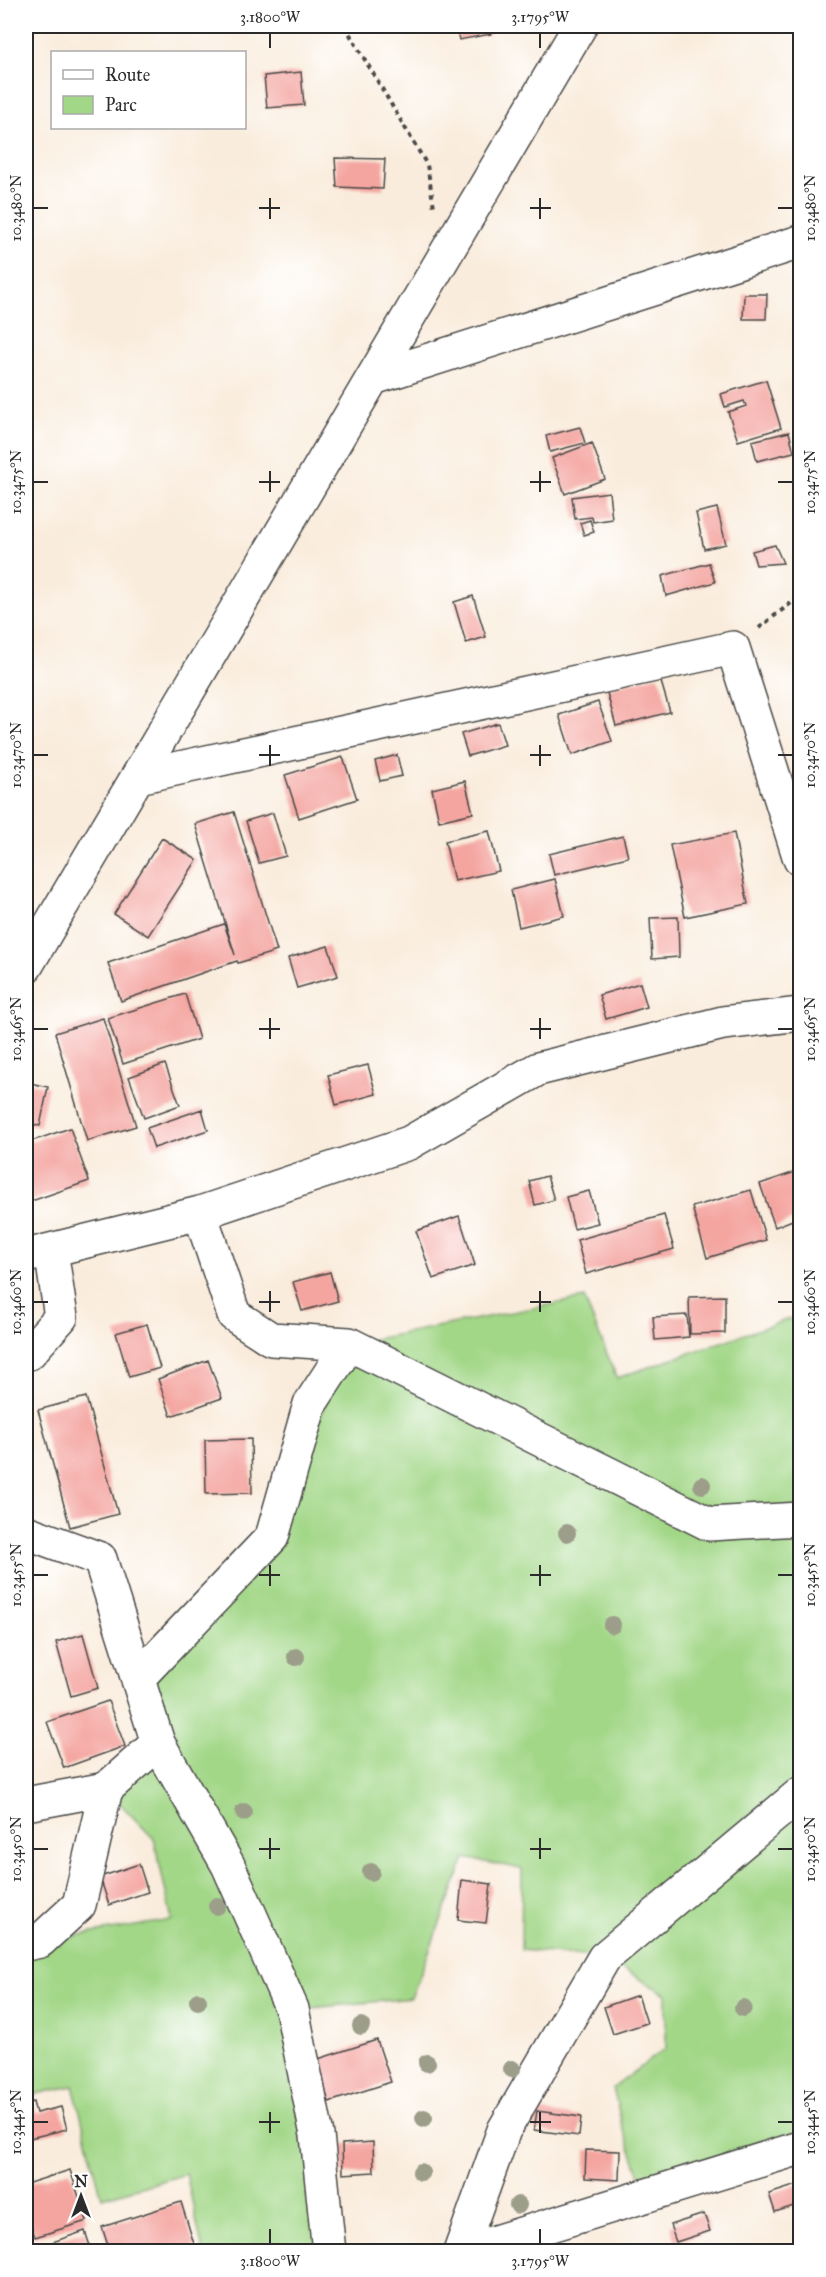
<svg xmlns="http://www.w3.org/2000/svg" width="826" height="2277" font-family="'IM FELL Great Primer',serif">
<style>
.green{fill:#a2d787;stroke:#668159;stroke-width:1.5}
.building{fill:#f4a5a0}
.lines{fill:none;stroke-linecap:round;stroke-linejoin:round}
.minor-casing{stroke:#4a4846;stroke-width:36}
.path{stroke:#4a4846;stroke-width:4;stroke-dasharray:4.5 4.5;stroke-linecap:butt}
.minor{stroke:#fff;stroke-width:33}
.tree{fill:#9c9e8a}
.ticks{fill:none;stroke:#2b2b2b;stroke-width:2}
.neatline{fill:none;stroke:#2b2b2b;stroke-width:2}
.ticks-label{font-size:15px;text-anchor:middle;fill:#2b2b2b}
</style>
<rect width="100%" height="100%" fill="#fff"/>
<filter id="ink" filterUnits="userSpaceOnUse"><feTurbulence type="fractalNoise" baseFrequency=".0167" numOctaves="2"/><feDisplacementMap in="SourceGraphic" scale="12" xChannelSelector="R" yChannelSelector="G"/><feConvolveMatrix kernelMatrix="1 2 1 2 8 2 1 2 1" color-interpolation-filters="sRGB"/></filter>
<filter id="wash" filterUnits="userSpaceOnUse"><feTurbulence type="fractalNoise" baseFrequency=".008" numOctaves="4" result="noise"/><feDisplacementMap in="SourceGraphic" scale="24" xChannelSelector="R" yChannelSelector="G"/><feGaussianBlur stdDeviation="1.35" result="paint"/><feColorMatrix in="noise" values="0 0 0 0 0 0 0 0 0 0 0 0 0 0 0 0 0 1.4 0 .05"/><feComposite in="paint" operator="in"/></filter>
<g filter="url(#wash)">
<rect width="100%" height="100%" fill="#f9ecdc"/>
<path class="green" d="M584,1298L617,1378L800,1315V2148L647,2195L622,2125L613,2088L666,2048V1994L604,1958L521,1950L522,1869L465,1858L411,1998L292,2010L329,2251H203L186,2174L102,2198L73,2086L26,2096V1944L172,1920L154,1839L106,1789L158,1743L138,1678L272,1537L349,1344Z"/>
<g id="blocks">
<path class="building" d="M456,26H489L491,34L459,40Z
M301,72L304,105L267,108L264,76Z
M335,158L385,159L383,189L337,187Z
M744,294H767L766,319H743Z
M766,380L781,428L738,441L728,412L746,406L744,401L725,407L721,394Z
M580,427L585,443L550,452L546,436Z
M789,432L794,452L757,461L752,441Z
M592,443L605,479L565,494L552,458Z
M609,492L612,519L593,522L592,517L575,519L572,497Z
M717,508L726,544L704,549L696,513Z
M590,520L594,532L584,535L580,523Z
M775,545L783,563L756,565L752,551Z
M709,563L715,582L666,596L662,576Z
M473,596L486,637L466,643L454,602Z
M659,675L670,712L616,726L606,689Z
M598,702L612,741L572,755L559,715Z
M498,723L505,745L468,756L461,734Z
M397,755L402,776L380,781L375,761Z
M343,757L357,799L299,818L285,775Z
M465,781L473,813L439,821L432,789Z
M234,812L277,951L238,963L237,961L121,1001L108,963L224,924L235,955L195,824Z
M273,813L286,856L259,863L246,821Z
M489,831L499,871L454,881L445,841Z
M734,833L748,904L685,917L670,845Z
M623,836L628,857L554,875L549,854Z
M162,838L197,860L148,936L114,914Z
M555,879L564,916L519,927L511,890Z
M678,917L679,957L652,959L650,918Z
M328,946L338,976L297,988L288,958Z
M640,983L647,1007L606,1019L599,995Z
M185,994L199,1039L123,1064L108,1018Z
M103,1018L136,1126L87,1141L55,1033Z
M165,1064L180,1105L144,1118L129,1077Z
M368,1065L376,1094L336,1105L328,1075Z
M26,1082L48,1087L40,1126L26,1124Z
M202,1109L208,1130L154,1148L147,1128Z
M70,1128L89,1181L26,1203V1143Z
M798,1171L800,1217L775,1227L760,1184Z
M547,1176L554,1200L535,1205L529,1181Z
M751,1190L766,1240L707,1258L692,1207Z
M589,1191L598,1223L574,1229L566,1197Z
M664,1215L674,1249L586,1274L577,1240Z
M459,1216L475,1265L433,1279L416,1231Z
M330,1272L338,1301L302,1311L293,1282Z
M725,1296V1333L690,1334L689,1297Z
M687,1315L689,1337L655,1340L653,1317Z
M147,1324L160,1368L129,1377L116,1333Z
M208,1360L222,1398L171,1416L158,1379Z
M86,1397L118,1514L70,1527L38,1410Z
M251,1439L252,1493L206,1494L205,1440Z
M83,1634L98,1688L71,1696L56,1642Z
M108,1701L125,1746L64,1768L47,1722Z
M139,1864L148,1892L109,1905L100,1877Z
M462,1880L491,1884L486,1923L458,1920Z
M638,1995L647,2023L613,2034L604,2007Z
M377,2040L391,2082L329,2102L315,2060Z
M33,2102L36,2113L61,2107L67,2129L26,2139V2104Z
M537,2111L581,2117L579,2136L534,2130Z
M373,2142L374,2172L343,2174L342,2144Z
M586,2150L620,2151L619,2180L585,2178Z
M70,2170L87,2221L35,2237L26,2209V2184Z
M800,2184V2204L775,2212L769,2194Z
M181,2202L195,2247L181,2252H110L102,2227Z
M704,2214L710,2231L676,2242L670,2225Z
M85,2231L92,2252H26V2251Z"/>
</g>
</g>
<g filter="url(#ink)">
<use href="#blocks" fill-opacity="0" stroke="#4a4846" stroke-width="1.5"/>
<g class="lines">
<g class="minor-casing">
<path id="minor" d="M373,378L800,242
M138,777L733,648L800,859
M26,966L580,26
M200,1213L409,1143L538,1069L723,1023L800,1014
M26,1256L200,1213L234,1315L271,1339L349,1344L709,1524L800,1519
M26,1354L29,1353L61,1317L51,1250
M26,1532L100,1559L158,1743L228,1865L292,2009L317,2135L329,2252
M138,1678L272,1537L310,1404L349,1344
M26,1804L106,1789L158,1743
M26,1944L40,1941L79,1905L106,1789
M460,2252L504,2130L604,1958L800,1794
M463,2252L800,2148"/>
</g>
<path class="path" d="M345,26L427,165L434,207
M759,628L800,596"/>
<use href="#minor" class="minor"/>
</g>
<g class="tree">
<circle cx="702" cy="1485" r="9"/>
<circle cx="567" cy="1533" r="9"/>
<circle cx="612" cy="1625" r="9"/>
<circle cx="296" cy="1657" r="9"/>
<circle cx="244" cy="1812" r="9"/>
<circle cx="371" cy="1872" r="9"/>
<circle cx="217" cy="1906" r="9"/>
<circle cx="198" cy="2001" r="9"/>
<circle cx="743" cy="2008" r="9"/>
<circle cx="361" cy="2026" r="9"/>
<circle cx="427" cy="2063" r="9"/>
<circle cx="512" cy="2069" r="9"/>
<circle cx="424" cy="2118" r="9"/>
<circle cx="421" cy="2172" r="9"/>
<circle cx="518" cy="2205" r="9"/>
</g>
</g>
<path class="ticks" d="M270,33V48M540,33V48M270,198V219M540,198V219M33,208H48M259,208H280M530,208H551M778,208H793M270,471V492M540,471V492M33,482H48M259,482H280M530,482H551M778,482H793M270,745V766M540,745V766M33,755H48M259,755H280M530,755H551M778,755H793M270,1018V1039M540,1018V1039M33,1029H48M259,1029H280M530,1029H551M778,1029H793M270,1291V1312M540,1291V1312M33,1302H48M259,1302H280M530,1302H551M778,1302H793M270,1565V1586M540,1565V1586M33,1575H48M259,1575H280M530,1575H551M778,1575H793M270,1838V1859M540,1838V1859M33,1849H48M259,1849H280M530,1849H551M778,1849H793M270,2112V2133M540,2112V2133M33,2122H48M259,2122H280M530,2122H551M778,2122H793M270,2229V2244M540,2229V2244"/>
<rect width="826" height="2277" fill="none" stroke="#fff" stroke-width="66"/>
<rect x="51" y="51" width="195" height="78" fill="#ffffff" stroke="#aaaaaa" stroke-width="1.5"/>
<rect x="63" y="70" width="30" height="9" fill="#ffffff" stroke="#aaaaaa" stroke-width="1.5"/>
<text x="105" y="81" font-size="18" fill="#2b2b2b">Route</text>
<rect x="63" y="96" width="30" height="18" fill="#a2d787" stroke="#aaaaaa" stroke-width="1.5"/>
<text x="105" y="111" font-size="18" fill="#2b2b2b">Parc</text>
<g transform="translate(81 2196)" stroke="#ffffff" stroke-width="4.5" paint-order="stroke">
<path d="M0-4.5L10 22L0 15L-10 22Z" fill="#2b2b2b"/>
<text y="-9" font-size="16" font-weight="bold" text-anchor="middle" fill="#2b2b2b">N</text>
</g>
<rect x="33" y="33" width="760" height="2211" class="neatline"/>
<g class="ticks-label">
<text x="270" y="22">3.1800°W</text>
<text x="540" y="22">3.1795°W</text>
<text transform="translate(16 208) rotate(-90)" y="5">10.3480°N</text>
<text transform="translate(810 208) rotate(-90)" y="5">10.3480°N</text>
<text transform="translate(16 482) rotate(-90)" y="5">10.3475°N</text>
<text transform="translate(810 482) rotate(-90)" y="5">10.3475°N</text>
<text transform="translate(16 755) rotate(-90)" y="5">10.3470°N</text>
<text transform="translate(810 755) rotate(-90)" y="5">10.3470°N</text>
<text transform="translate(16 1029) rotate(-90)" y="5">10.3465°N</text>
<text transform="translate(810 1029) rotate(-90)" y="5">10.3465°N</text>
<text transform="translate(16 1302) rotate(-90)" y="5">10.3460°N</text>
<text transform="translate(810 1302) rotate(-90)" y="5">10.3460°N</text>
<text transform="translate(16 1575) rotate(-90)" y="5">10.3455°N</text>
<text transform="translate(810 1575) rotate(-90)" y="5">10.3455°N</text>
<text transform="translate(16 1849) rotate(-90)" y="5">10.3450°N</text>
<text transform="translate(810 1849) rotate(-90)" y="5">10.3450°N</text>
<text transform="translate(16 2122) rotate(-90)" y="5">10.3445°N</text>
<text transform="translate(810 2122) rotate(-90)" y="5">10.3445°N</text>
<text x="270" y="2266">3.1800°W</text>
<text x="540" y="2266">3.1795°W</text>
</g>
</svg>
